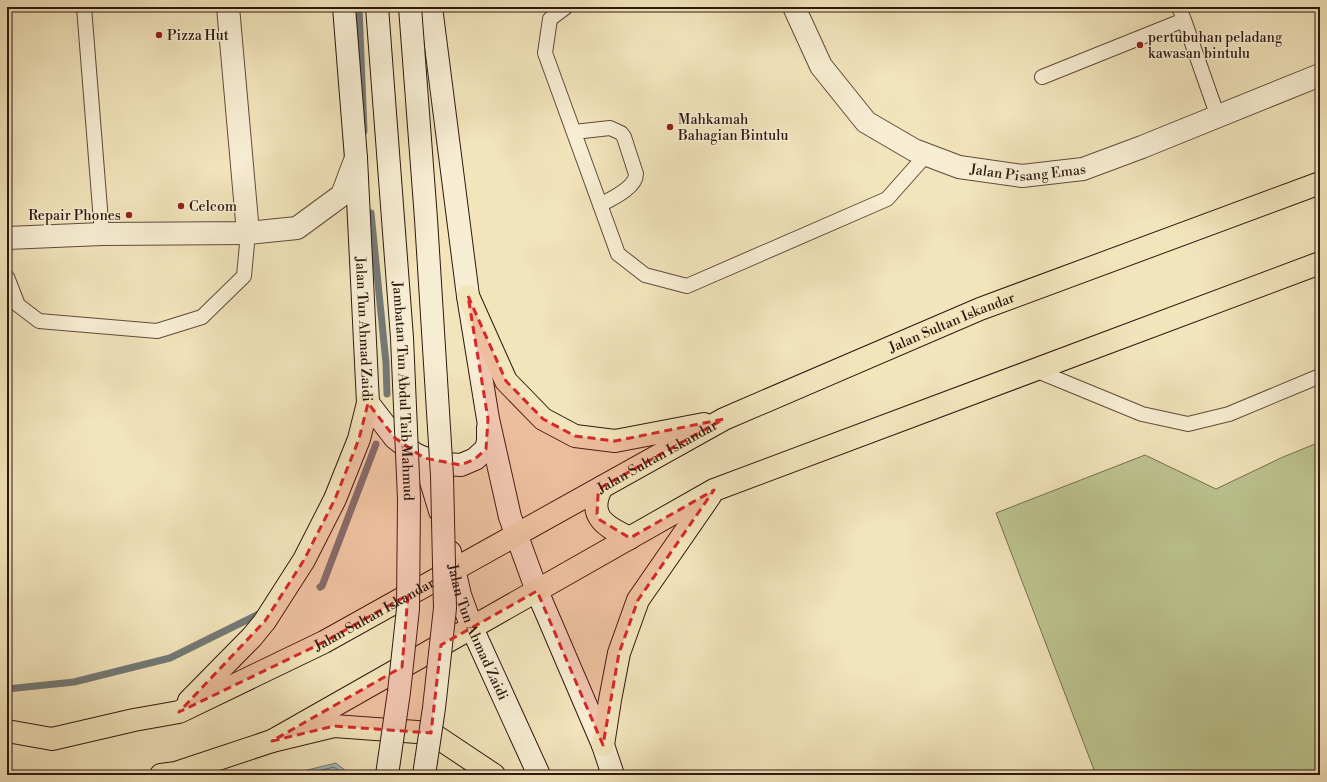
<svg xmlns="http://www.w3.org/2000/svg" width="1327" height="782" font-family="'Libre Bodoni',serif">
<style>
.green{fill:#bcc48f;stroke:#766e4f}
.water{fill:#a0bcbc;stroke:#737a77}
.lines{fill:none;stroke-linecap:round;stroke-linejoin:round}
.shore{stroke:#686a66;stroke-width:1}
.stream{stroke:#737a77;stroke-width:7}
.service-casing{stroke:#604b3a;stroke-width:16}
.minor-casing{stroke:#604b3a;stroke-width:24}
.secondary-casing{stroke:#2f180f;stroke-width:24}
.primary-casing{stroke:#2f180f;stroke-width:24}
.path{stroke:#2f180f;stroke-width:2.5;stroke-dasharray:1 2;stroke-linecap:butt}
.service{stroke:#f7edd3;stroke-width:14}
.minor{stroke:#f7edd3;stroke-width:22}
.secondary{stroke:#f7edd3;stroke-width:22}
.primary{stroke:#f2e4bb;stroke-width:22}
.secondary-bridge-casing{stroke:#2f180f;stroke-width:24;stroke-linecap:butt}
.secondary-bridge{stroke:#f7edd3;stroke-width:22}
.marked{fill:#d62828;fill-opacity:0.2;stroke:#d62828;stroke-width:3;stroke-dasharray:8 5;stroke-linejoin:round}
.poi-dot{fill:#8f2418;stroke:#f7edd3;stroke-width:1.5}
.labels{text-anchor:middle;stroke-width:3;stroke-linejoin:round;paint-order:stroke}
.poi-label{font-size:14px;fill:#2f180f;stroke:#f7edd3;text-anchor:start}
.street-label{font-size:14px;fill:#2f180f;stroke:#f7edd3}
</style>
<rect width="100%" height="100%" fill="#f2e4bb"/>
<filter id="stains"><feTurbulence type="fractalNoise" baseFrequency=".005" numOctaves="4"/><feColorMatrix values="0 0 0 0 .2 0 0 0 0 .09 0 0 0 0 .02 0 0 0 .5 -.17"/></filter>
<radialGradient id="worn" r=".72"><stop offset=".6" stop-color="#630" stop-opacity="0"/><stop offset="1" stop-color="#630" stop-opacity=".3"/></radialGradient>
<path class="green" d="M1320,442V775H1096L996,513L1145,455L1216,489L1283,457Z"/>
<path class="water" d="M336,763L351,775H287Z"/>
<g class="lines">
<path class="shore" d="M302,775L334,767L345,775"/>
<path class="stream" d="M359,7L364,131
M371,213L386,363L387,394
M320,587L322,586L376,444
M7,689L74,682L170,658L259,614"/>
<g class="service-casing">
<path id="service" d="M84,7L102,234
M566,7L550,19L545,53L618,254L645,275L687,286L887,199L926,155
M1179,7L1184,20
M1042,77L1184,20L1218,117
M574,132L610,128L621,133L624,137L636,174C636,188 611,199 600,205
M7,277L18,305L39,321L157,331L202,317L244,276L248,233
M1035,370L1142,414L1188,424L1229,414L1320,376"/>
</g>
<g class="minor-casing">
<g id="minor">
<path d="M228,7L248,233"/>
<path id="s1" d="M794,7L821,66L866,122L914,150L959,167L1022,176L1083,169L1142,147L1320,75"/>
<path d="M7,238L102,234L248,233L297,228L342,195L356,158"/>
</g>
</g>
<g class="secondary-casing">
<g id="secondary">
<path id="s2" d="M344,7L356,158L368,403L395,438L415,454L424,458L440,511"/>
<path d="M431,7L468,296L488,419L510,517L537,591L603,745L613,775"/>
<path d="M424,458L446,464L461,465L475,459L486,449L488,441V428"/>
<path id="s3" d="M450,552L460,595L472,628L539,775"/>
</g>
</g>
<g class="primary-casing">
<g id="primary">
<path d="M468,296L506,381L543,419L575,436L615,441L704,424"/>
<path d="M602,487C586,516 606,527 630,538"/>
<path d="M189,701L252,637L265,621L304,560L335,499L359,439L368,403"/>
<path id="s4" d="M7,731L52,739L134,720L179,712L324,642L724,419L980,309L1320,183"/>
<path d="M272,741L714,490L1320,263"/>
<path d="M603,745L610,700L619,653L638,600L710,496"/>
<path d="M161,775L176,773L272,741L334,726L431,733L494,775"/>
</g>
</g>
<path class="path" d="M7,8L64,7"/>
<use href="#service" class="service"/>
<use href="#minor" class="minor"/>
<use href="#secondary" class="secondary"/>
<use href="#primary" class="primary"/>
<g class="secondary-bridge-casing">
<g id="secondary-bridge">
<path id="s5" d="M377,7L402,338L409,499L408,609L399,692L387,775"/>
<path d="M410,7L426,219L442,476L445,608L434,708L424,775"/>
</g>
</g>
<use href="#secondary-bridge" class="secondary-bridge"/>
</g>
<path class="marked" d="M468,296L506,381L543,419L575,436L615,441L724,419L602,487L598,495L597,514L600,520L630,538L714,490L638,600L619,653L603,745L537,591L441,645L431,733L334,726L272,741L402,667L408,595L324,642L179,712L265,621L304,560L335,499L359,439L368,403L395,438L424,458L461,465L475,459L486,449L488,419Z"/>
<g class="poi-dot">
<circle cx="159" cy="35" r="4"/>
<circle cx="1140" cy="45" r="4"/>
<circle cx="670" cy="127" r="4"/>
<circle cx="181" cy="206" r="4"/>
<circle cx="129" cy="215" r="4"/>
</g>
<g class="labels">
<g class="poi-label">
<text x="167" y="40">Pizza Hut</text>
<text x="1148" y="42">pertubuhan peladang<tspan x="1148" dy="16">kawasan bintulu</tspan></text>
<text x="678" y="124">Mahkamah<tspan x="678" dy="16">Bahagian Bintulu</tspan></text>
<text x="189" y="211">Celcom</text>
<text x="121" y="220" text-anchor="end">Repair Phones</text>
</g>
<g class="street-label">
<text dy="5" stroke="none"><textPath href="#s1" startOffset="310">Jalan Pisang Emas</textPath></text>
<text dy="5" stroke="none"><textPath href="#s4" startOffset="1042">Jalan Sultan Iskandar</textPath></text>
<text dy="5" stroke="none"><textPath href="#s2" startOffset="323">Jalan Tun Ahmad Zaidi</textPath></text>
<text dy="5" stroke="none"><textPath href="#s5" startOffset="385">Jambatan Tun Abdul Taib Mahmud</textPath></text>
<text dy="5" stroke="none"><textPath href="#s4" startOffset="718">Jalan Sultan Iskandar</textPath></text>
<text dy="5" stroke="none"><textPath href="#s4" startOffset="394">Jalan Sultan Iskandar</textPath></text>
<text dy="5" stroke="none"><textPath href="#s3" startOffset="85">Jalan Tun Ahmad Zaidi</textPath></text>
</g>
</g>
<rect width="1327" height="782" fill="none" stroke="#f2e4bb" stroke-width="24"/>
<rect x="8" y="8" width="1311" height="766" fill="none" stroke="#2f180f" stroke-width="2"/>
<rect x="12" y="12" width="1303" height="758" fill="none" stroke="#2f180f"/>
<rect width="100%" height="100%" filter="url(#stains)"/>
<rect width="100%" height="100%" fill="url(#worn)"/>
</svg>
